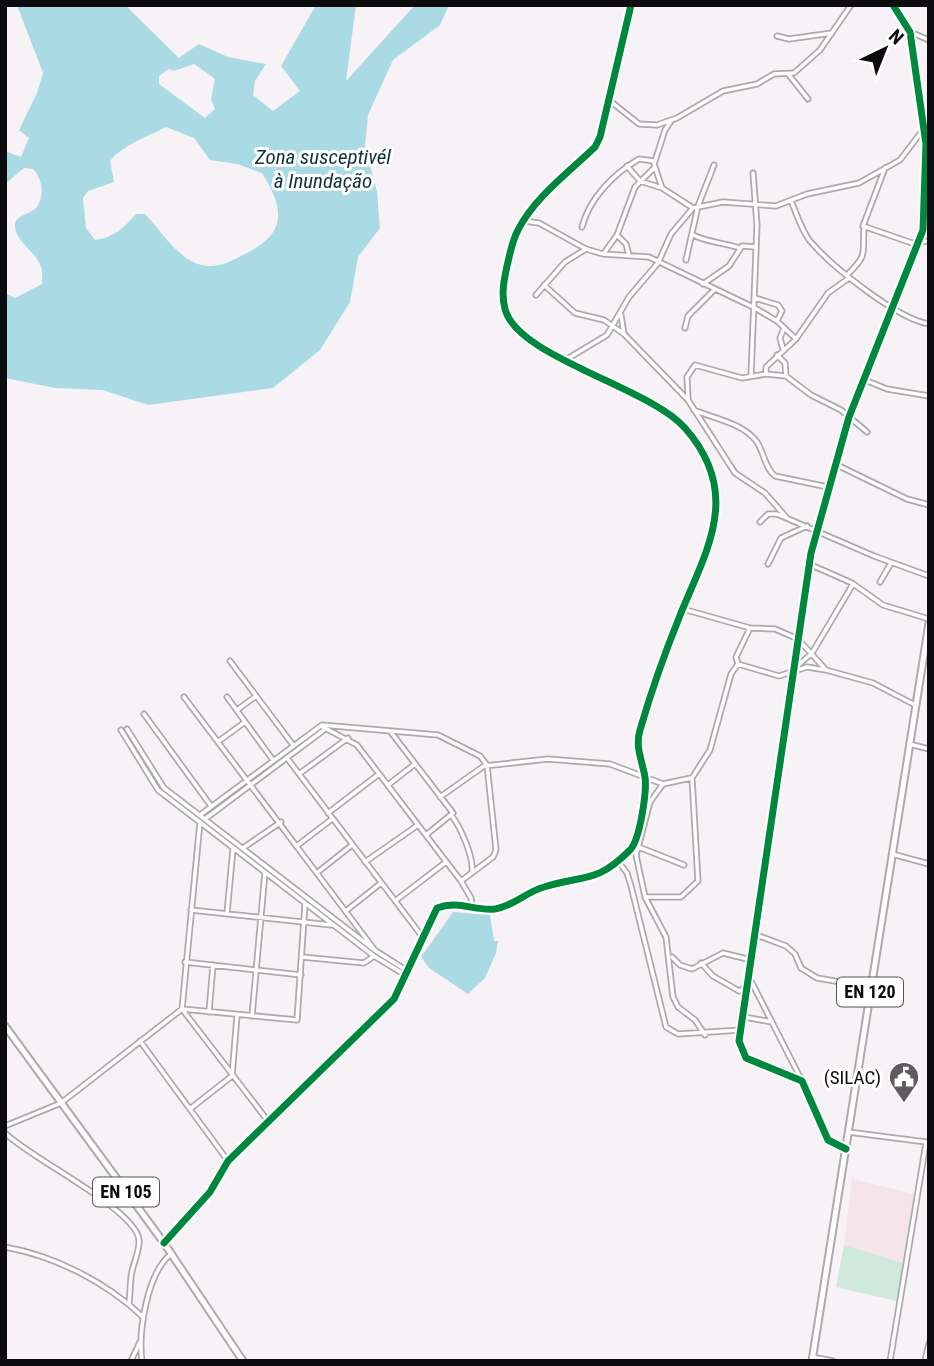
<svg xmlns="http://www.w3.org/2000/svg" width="934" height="1366" font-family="'Roboto Condensed',sans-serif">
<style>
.education{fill:#f4e5ea}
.green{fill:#d0e9dd}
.water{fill:#aadbe5;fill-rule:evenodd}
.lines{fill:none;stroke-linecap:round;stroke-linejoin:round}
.minor-casing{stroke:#adaaad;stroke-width:7}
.major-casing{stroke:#adaaad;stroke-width:9}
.minor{stroke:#fefdfe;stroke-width:3.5}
.major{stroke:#fefdfe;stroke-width:5}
.cycleway-casing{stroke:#fff;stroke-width:11}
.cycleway{stroke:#00873e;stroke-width:7}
.labels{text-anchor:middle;stroke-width:6;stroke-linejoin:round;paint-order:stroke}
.shield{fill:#fff;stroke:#555456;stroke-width:2}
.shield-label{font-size:18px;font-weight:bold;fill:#0c0b0d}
.poi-label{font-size:19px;fill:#0c0b0d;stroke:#fff;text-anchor:end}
.water-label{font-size:21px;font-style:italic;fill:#0e3238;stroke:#fff}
</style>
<rect width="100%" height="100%" fill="#f6f2f6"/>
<path class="education" d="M852,1179L914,1194L904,1263L844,1245Z"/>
<path class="green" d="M844,1245L907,1264L901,1302L836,1287Z"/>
<path class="water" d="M17,5H125L179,58L199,44L228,57L266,64L255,81L253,95L273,111L300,91L281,66L316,5H356L346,81L415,5H449L440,25L393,60L368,115L365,146L377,192L380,228L358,257L350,302L320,350L273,388L148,405L103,390L55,388L5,378V293L15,298L42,284C42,279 43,272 41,267C37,252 15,242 15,226C15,215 28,215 35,209C45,198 43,179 33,169L24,168L5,184V151L21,157L29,138L19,130L37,93L43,73ZM194,64L215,79L211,99L215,109L205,118L159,84V76L169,69L174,71ZM166,127L194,138L210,160L237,164L262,173C286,211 286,235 243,255C232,261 220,267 207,266C179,263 162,231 145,214H136C125,227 113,238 95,240L86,228L83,198L88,191L114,182L110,161C123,145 147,137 166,127Z
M453,912L490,915L494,941H498L496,953L485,978L468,994L429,968L421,957Z"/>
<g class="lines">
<g class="minor-casing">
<path id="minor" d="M910,32L929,40
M777,36L789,39L832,33
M789,75L808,99
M609,100L639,124L657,125L677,118L723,91L757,84L774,74L794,73L820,50L851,5
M671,121L665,130L654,164L662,188L693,208
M627,166L640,181L662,188
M885,168L863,226L912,243L929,241
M791,201C797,214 801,230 810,241C830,265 897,319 929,324
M524,221L539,223L586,249L603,254L649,257L755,308L777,321L796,339
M582,227C589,199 613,174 639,159L654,161
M693,235C707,242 724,243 740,248
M604,253L617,235
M629,255L626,244L617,235L635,187L655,167
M686,260L698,206L714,165
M847,275C869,254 862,253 864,228
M703,284L729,266L742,246L756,247
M544,285L575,313L604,320L624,334
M536,295L565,262L586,249
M755,298L778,305L782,311L777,321
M621,315L624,334L688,400L735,473L765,493L786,517
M685,328L688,316L714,290
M783,349L780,338L784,328
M777,355L785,363L786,376
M567,359L607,335L629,297L658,263L671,234L693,208L723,202L776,206L807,194L859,183L900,160L929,122
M766,374V367L796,339L828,293L849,278
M751,376L757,225L753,173
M865,380L887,389L929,396
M688,399L687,377L695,365L742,378L766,374L786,376L811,395L841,410L867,432
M694,410C715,419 743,423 757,442C764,453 765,468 775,476L828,487
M835,464L907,499L929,505
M760,522L768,514H777L874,556L929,576
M768,564L781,538L807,526
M809,564L852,583L883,605L929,619
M880,582L891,563
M683,609L750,628L775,629L798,639L826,670
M230,661L293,745
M738,664L779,676L807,667L826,670L873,683L915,705
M795,668L812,653L853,584
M184,697L374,949
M227,697L273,760
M237,710L256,696
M144,714L211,806
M323,727L357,745L461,881L471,898L472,906
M127,729L164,788L376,951L409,972
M121,730L158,790L374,956L407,976
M390,731L453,813L426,835
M219,741L245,722
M909,744L929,749
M287,758L421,935
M299,774L348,738
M691,778L663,784L650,802L636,855L645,897L666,937L673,997L678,1007L695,1020L705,1035
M388,785L415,764
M440,797L484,766L548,759L610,764L663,784
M328,813L379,774
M200,815L322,725L438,735L480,756L487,765L496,850L493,857L461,881
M452,816C461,828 474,858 472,872
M205,819L324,730
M200,822L182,1009L268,1121
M298,845L332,819
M636,846L684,865
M243,848L281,822
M892,854L929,864
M618,861L627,873L631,886L666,1027L678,1034L741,1030
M365,862L418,825
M318,872L352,845
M645,897H681L698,881L692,778L710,750L731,674L738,664L736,657L750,628
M395,901L446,862
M191,910L331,925
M347,910L381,883
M227,913L233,849
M754,934L786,946L795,954L801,968L817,978L870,987
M302,957L364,963L374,956
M672,957L680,965L692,969L723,953L751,960
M185,962L301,975
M701,963L713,976L739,991L747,986
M750,979L802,1081
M209,1012L213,965
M252,1016L265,872
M744,1017L772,1022
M140,1041L228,1161
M190,1109L232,1076L237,1016
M5,1126L61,1103L182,1009L297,1020L305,904
M848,1132L926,1142
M5,1133C31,1159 136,1209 139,1240C140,1252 132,1265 131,1277C130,1286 130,1295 129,1304
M846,1149L828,1140L802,1081L746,1058L739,1041L811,553L849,417L923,230L926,144L910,32L893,5
M164,1243L210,1192L228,1161L394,999L437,908C458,900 474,911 495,909C514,906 526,892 544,887C584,874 595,885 630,850C640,840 647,791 645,777C642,760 635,747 640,730C651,692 664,655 679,618C705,552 744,495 685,428C649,387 517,357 505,309C501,294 504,280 507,266C510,254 512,241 518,230C534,198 569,172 595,147L600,137L631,5
M5,1247C55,1256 106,1282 143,1317
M812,1357L833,1361
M131,1361L140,1342
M142,1361C138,1332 147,1273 171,1254
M890,1361L926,1143
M925,1361L929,1343"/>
</g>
<g class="major-casing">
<path id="major" d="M5,1026L164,1243L243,1361
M812,1361L929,623"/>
</g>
<use href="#minor" class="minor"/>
<use href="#major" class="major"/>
<g class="cycleway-casing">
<path id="cycleway" d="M846,1149L828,1140L802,1081L746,1058L739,1041L811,553L849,417L923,230L926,144L910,32L893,5
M164,1243L210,1192L228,1161L394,999L437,908C458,900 474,911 495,909C514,906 526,892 544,887C584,874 595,885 630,850C640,840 647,791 645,777C642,760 635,747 640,730C651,692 664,655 679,618C705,552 744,495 685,428C649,387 517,357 505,309C501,294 504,280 507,266C510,254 512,241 518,230C534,198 569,172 595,147L600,137L631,5"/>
</g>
<use href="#cycleway" class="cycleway"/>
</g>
<defs>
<g id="civic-pin" transform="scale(1.575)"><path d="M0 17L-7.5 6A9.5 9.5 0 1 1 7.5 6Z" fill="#5e5c5f" stroke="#fff"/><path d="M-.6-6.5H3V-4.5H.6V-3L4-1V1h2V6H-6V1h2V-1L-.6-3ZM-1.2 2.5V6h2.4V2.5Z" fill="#fff"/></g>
</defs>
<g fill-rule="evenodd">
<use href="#civic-pin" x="904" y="1077"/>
</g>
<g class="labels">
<g class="shield">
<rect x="837" y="977.5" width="66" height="29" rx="5"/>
<rect x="93" y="1177.5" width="66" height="29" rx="5"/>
</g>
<g class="shield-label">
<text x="870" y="998">EN 120</text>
<text x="126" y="1198">EN 105</text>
</g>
<g class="poi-label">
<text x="881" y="1084">(SILAC)</text>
</g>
<g class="water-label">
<text x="323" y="164">Zona susceptivél<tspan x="323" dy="24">à Inundação</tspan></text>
</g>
</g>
<rect width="934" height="1366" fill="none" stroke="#0c0b0d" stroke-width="14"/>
<g transform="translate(885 49) rotate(43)" stroke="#ffffff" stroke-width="5" paint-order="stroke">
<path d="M0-5L12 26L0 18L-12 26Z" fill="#0c0b0d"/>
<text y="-10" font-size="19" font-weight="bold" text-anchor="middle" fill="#0c0b0d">N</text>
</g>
</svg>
